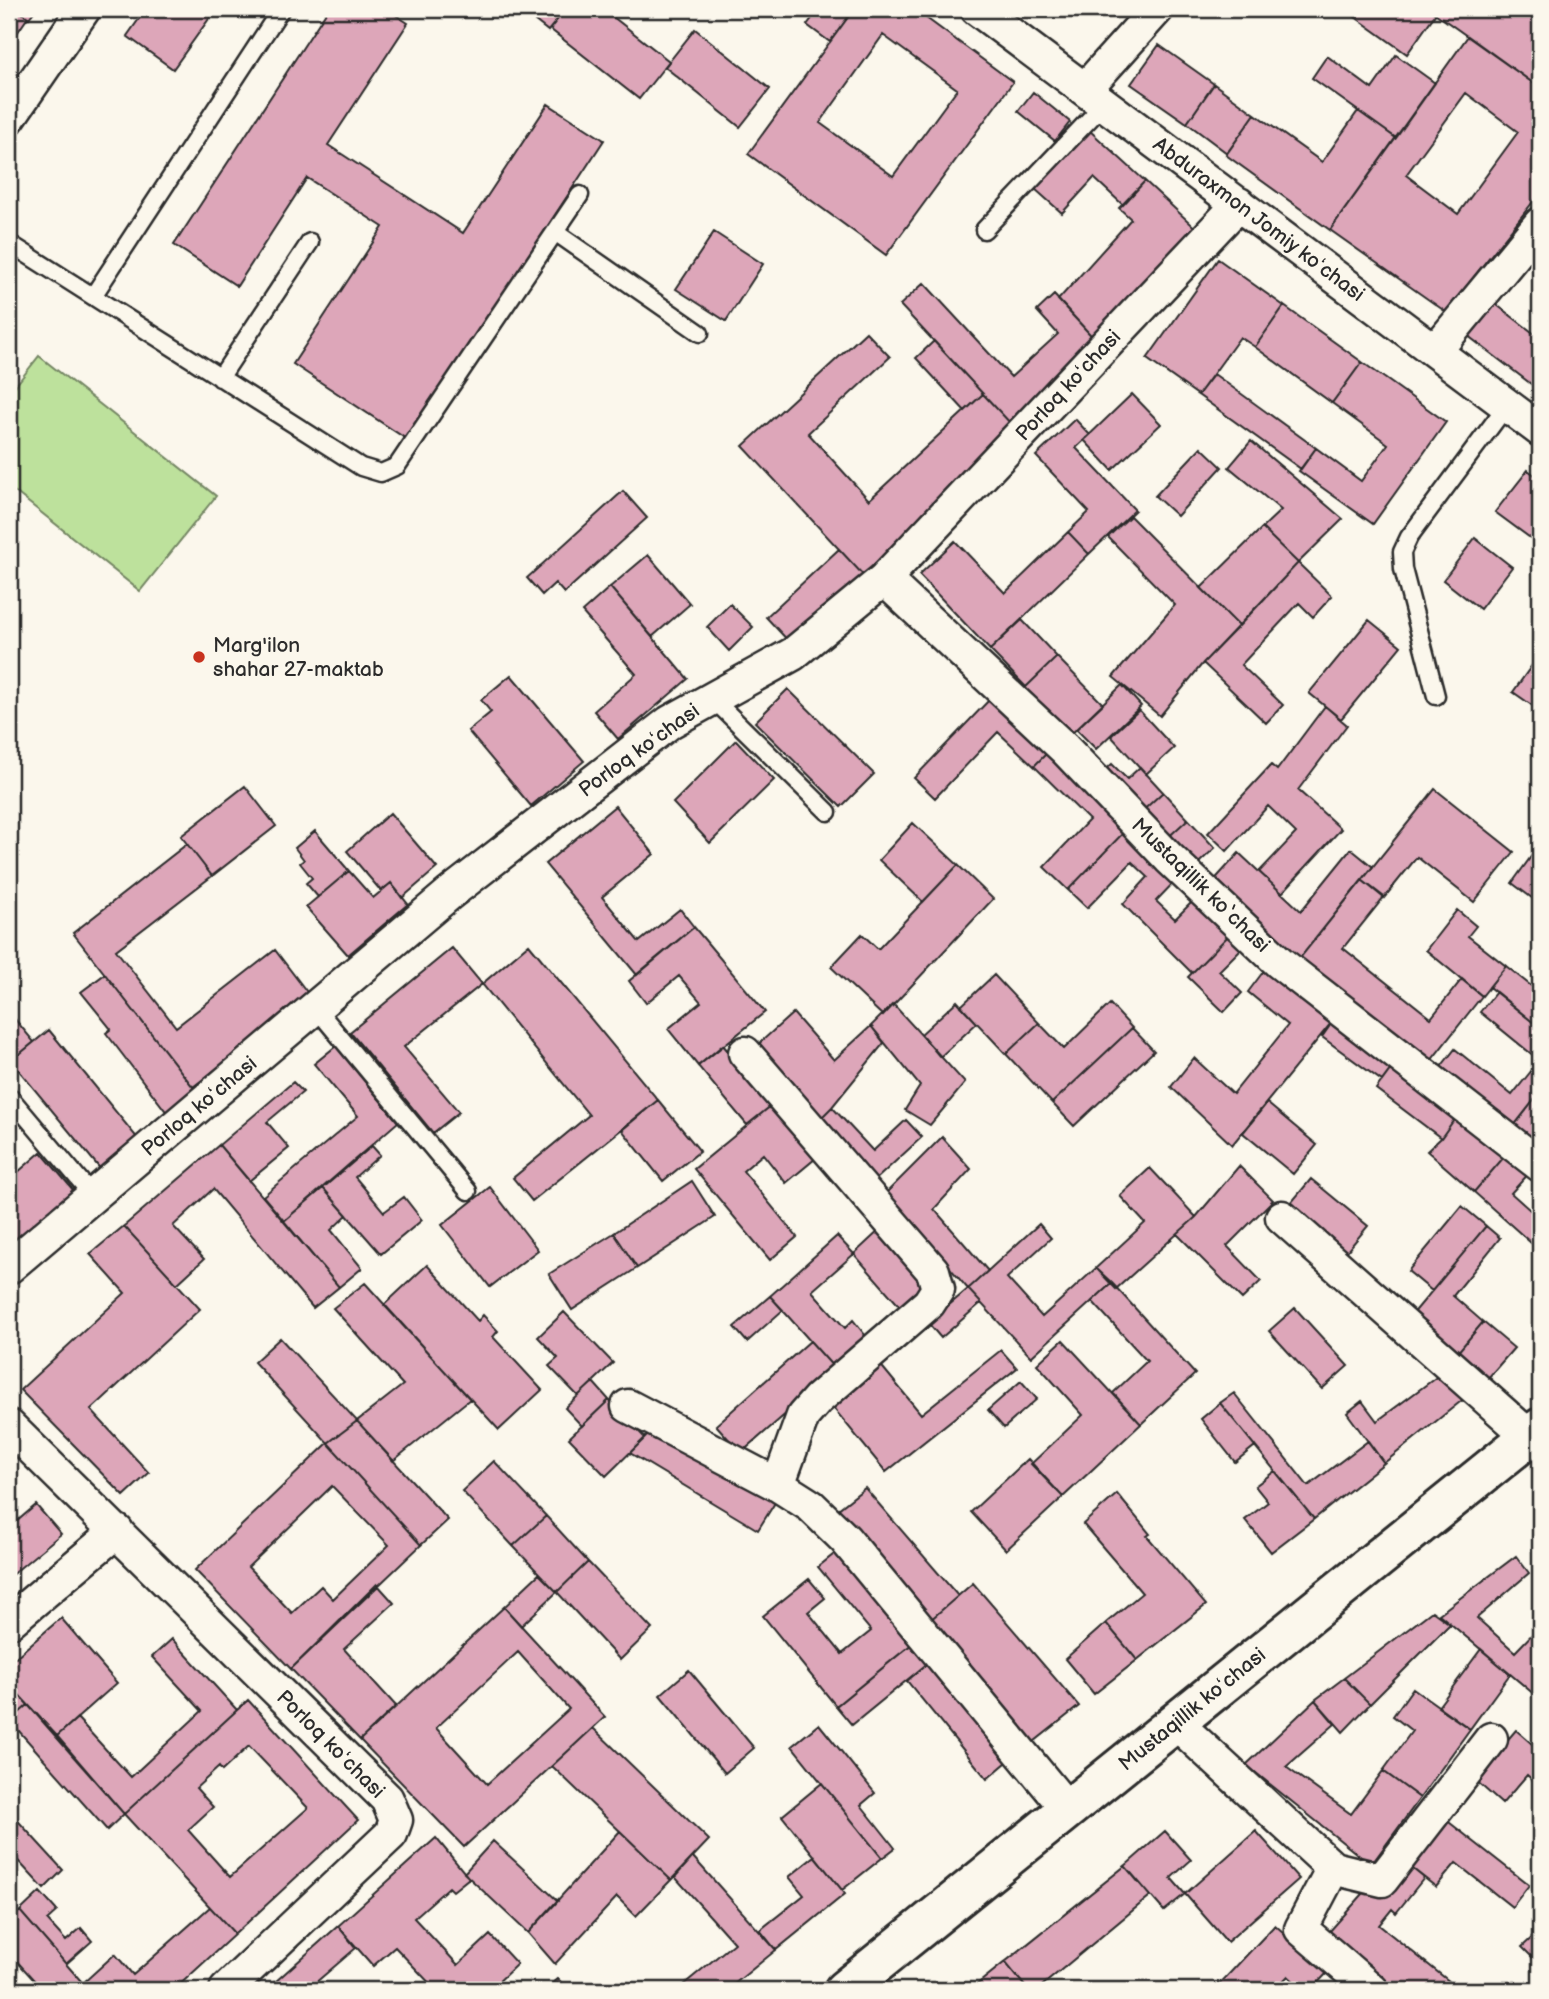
<svg xmlns="http://www.w3.org/2000/svg" width="1549" height="1999" font-family="'Balsamiq Sans',sans-serif">
<style>
.green{fill:#bde19c;stroke:#748664;stroke-width:2}
.building{fill:#dda6b9;stroke:#2b2b2b;stroke-width:2;fill-rule:evenodd}
.lines{fill:none;stroke-linecap:round;stroke-linejoin:round}
.service-casing{stroke:#2b2b2b;stroke-width:21}
.minor-casing{stroke:#2b2b2b;stroke-width:37}
.primary-casing{stroke:#2b2b2b;stroke-width:44}
.service{stroke:#fbf7ec;stroke-width:16}
.minor{stroke:#fbf7ec;stroke-width:32}
.primary{stroke:#fbf7ec;stroke-width:38}
.poi-dot{fill:#c8321e;stroke:#fbf7ec;stroke-width:2.5}
.labels{text-anchor:middle;stroke-width:5;stroke-linejoin:round;paint-order:stroke}
.street-label{font-size:21px;fill:#2b2b2b;stroke:#fbf7ec}
.poi-label{font-size:21px;fill:#2b2b2b;stroke:#fbf7ec;text-anchor:start}
</style>
<rect width="100%" height="100%" fill="#fbf7ec"/>
<filter id="ink" filterUnits="userSpaceOnUse"><feTurbulence type="fractalNoise" baseFrequency=".0143" numOctaves="2"/><feDisplacementMap in="SourceGraphic" scale="14" xChannelSelector="R" yChannelSelector="G"/><feConvolveMatrix kernelMatrix="1 2 1 2 8 2 1 2 1" color-interpolation-filters="sRGB"/></filter>
<g filter="url(#ink)">
<path class="green" d="M39,356L216,496L140,591L9,487V394Z"/>
<path class="building" d="M9,9H16L28,17L9,45Z
M16,9H36L29,18Z
M146,9H216L173,69L127,36Z
M328,9H386L408,23L328,145L463,233L548,104L604,140L408,440L293,364L383,227L307,178L237,286L174,245Z
M520,9H566L548,31Z
M566,9H603L669,61L639,99L550,29Z
M819,9H854L830,42L807,25Z
M854,9H914L1013,82L886,255L748,154ZM883,35L957,89L893,176L820,123Z
M1344,9H1429L1436,13L1407,54Z
M1429,9H1531L1540,15V88Z
M695,29L770,89L740,127L665,67Z
M1468,36L1540,88V193L1446,312L1330,230ZM1466,93L1518,132L1458,214L1406,175Z
M1159,45L1214,84L1187,123L1131,84Z
M1396,55L1435,83L1396,138L1312,78L1327,56L1372,89Z
M1214,84L1255,114L1227,153L1187,123Z
M1033,92L1070,122L1055,141L1018,111Z
M1358,111L1396,138L1330,230L1226,155L1255,114L1322,162Z
M1089,130L1145,181L1123,205L1094,178L1062,213L1035,189Z
M1145,181L1202,234L1100,345L1058,300L1131,219L1119,208Z
M714,232L763,264L726,321L676,289Z
M1218,259L1284,306L1255,347L1240,337L1198,395L1147,359Z
M924,283L1011,377L1058,334L1037,311L1054,295L1100,345L1013,426L900,305Z
M1489,299L1540,338V380L1535,387L1463,332Z
M1284,306L1362,362L1332,403L1255,347Z
M866,332L890,357L808,433L869,500L983,394L1013,426L865,577L743,446Z
M934,341L983,394L965,411L916,358Z
M1362,362L1446,422L1373,524L1299,471L1316,448L1361,481L1388,444L1332,403Z
M1214,374L1316,448L1301,469L1198,395Z
M1132,394L1161,424L1112,470L1084,440Z
M1075,419L1090,435L1076,448L1135,510L1089,554L1068,532L1089,512L1036,456Z
M1251,441L1343,519L1298,563L1262,528L1281,510L1229,467Z
M1201,447L1222,467L1177,516L1155,496Z
M1528,470L1540,479V530L1533,540L1495,512Z
M623,491L647,518L564,593L555,583L542,595L527,578Z
M1130,516L1239,626L1203,663L1160,716L1113,677L1175,605L1108,537Z
M1262,528L1298,563L1239,626L1201,588Z
M1068,532L1089,554L990,650L919,575L955,541L1005,593Z
M1475,538L1512,567L1480,609L1443,580Z
M839,549L865,577L792,645L766,617Z
M648,555L690,604L652,637L610,587Z
M1298,563L1332,596L1313,617L1299,603L1241,665L1283,705L1266,723L1203,663Z
M610,587L688,679L618,739L594,711L636,674L582,612Z
M730,604L753,627L729,651L707,627Z
M1022,620L1057,657L1026,687L990,650Z
M1369,620L1401,646L1341,719L1309,693Z
M1540,654V711L1513,692Z
M1057,657L1103,704L1069,736L1024,689Z
M511,675L584,761L531,806L468,731L491,712L481,700Z
M1122,685L1141,706L1096,749L1076,729Z
M788,689L874,774L841,807L755,722Z
M992,697L1048,752L1034,766L998,732L935,798L914,778Z
M1325,706L1347,725L1298,790L1341,829L1282,893L1259,872L1296,833L1268,806L1227,851L1208,833L1271,765L1277,770Z
M1139,710L1174,748L1146,774L1111,736Z
M736,740L774,780L710,843L673,803Z
M1048,752L1128,828L1068,890L1044,867L1089,820L1034,766Z
M1112,764L1127,779L1140,767L1163,792L1137,816L1099,776Z
M245,786L276,826L212,876L181,836Z
M1435,789L1514,852L1474,902L1417,857L1384,898L1362,880Z
M1163,792L1188,819L1162,843L1137,816Z
M615,806L654,854L602,897L639,942L680,909L694,927L637,975L545,864Z
M390,813L437,868L402,898L391,883L381,891L347,851Z
M1188,819L1215,848L1189,872L1162,843Z
M913,823L958,865L923,902L879,860Z
M1128,828L1179,877L1156,901L1175,919L1198,896L1234,930L1192,973L1123,904L1148,877L1132,862L1087,908L1068,890Z
M315,831L349,871L318,897L306,883L312,878L300,863L304,860L295,848Z
M187,844L212,876L116,950L176,1027L275,950L310,996L193,1087L73,933Z
M1540,844V904L1512,883Z
M1351,849L1373,867L1296,963L1209,886L1239,853L1301,911Z
M958,865L993,899L883,1016L831,967L862,934L878,949Z
M349,871L373,898L391,883L408,904L348,955L306,907Z
M1362,880L1384,897L1343,948L1431,1018L1462,979L1482,996L1426,1067L1296,963Z
M1457,910L1476,926L1468,936L1506,966L1482,996L1426,950Z
M694,927L765,1012L698,1066L668,1029L701,1002L679,976L646,1003L629,981Z
M1234,930L1247,943L1219,971L1242,993L1224,1012L1188,977Z
M529,944L658,1100L532,1201L513,1178L589,1115L482,984Z
M452,948L482,984L404,1047L459,1112L433,1133L350,1032Z
M1506,966L1540,993V1028L1489,987Z
M1266,968L1336,1017L1232,1145L1171,1087L1194,1058L1233,1094L1288,1025L1248,992Z
M105,974L197,1092L168,1114L106,1033L111,1029L81,992Z
M994,975L1039,1023L1006,1054L961,1006Z
M1496,992L1540,1028V1061L1480,1012Z
M957,1001L977,1023L940,1057L921,1034Z
M893,1004L965,1083L930,1125L905,1110L920,1086L871,1026Z
M1110,1004L1132,1028L1052,1103L1006,1054L1039,1023L1064,1049Z
M9,1012L34,1042L11,1061L9,1058Z
M793,1013L834,1060L871,1026L884,1043L832,1107L818,1121L754,1048Z
M1336,1017L1396,1062L1382,1081L1322,1037Z
M1132,1028L1154,1051L1074,1126L1052,1103Z
M49,1030L139,1140L102,1171L11,1061Z
M723,1045L772,1105L747,1125L698,1066Z
M336,1046L398,1122L284,1221L263,1196L358,1116L314,1064Z
M1455,1049L1512,1095L1540,1060V1093L1509,1132L1436,1073Z
M1396,1062L1461,1110L1441,1138L1376,1089Z
M293,1082L303,1092L267,1122L289,1148L249,1181L219,1145Z
M658,1100L700,1151L663,1181L622,1130Z
M1534,1100L1540,1104V1157L1509,1132Z
M1267,1103L1317,1145L1293,1174L1243,1133Z
M772,1105L816,1158L786,1183L763,1154L743,1171L797,1237L770,1260L694,1169Z
M832,1107L873,1151L906,1120L922,1137L872,1183L818,1121Z
M1461,1110L1510,1150L1474,1192L1427,1151L1441,1138Z
M942,1137L971,1169L934,1209L988,1271L968,1289L886,1193Z
M219,1145L339,1287L313,1308L213,1189L173,1226L204,1259L177,1284L124,1226Z
M372,1146L380,1155L355,1177L384,1212L404,1197L422,1220L381,1254L323,1188Z
M1510,1150L1532,1170L1511,1193L1540,1219V1251L1474,1192Z
M41,1152L74,1191L9,1246V1180Z
M1239,1166L1273,1200L1227,1246L1261,1281L1242,1299L1177,1234L1196,1217Z
M1150,1168L1196,1217L1116,1289L1096,1268L1145,1223L1120,1196Z
M1311,1179L1368,1226L1342,1257L1285,1210Z
M692,1181L715,1217L637,1268L614,1233Z
M490,1187L538,1250L490,1287L442,1225Z
M323,1188L347,1215L331,1230L362,1268L339,1287L284,1221Z
M1462,1206L1486,1226L1432,1291L1408,1271Z
M1039,1224L1051,1238L1007,1278L1042,1317L1096,1268L1112,1283L1031,1357L968,1289Z
M124,1226L200,1309L91,1410L149,1473L124,1496L20,1390L125,1293L90,1254Z
M1486,1226L1500,1238L1453,1296L1483,1322L1457,1353L1412,1315Z
M882,1228L932,1285L903,1310L854,1254Z
M614,1233L637,1268L572,1310L549,1274Z
M837,1236L854,1254L812,1291L845,1328L853,1320L869,1340L836,1370L770,1296Z
M427,1265L478,1321L483,1315L498,1331L493,1337L542,1390L499,1430L384,1305Z
M365,1283L470,1399L393,1461L357,1421L403,1385L333,1308Z
M1112,1283L1195,1374L1141,1424L1113,1393L1147,1361L1092,1301Z
M968,1289L981,1303L941,1338L928,1323Z
M770,1296L783,1310L747,1342L734,1327Z
M1295,1308L1348,1366L1322,1389L1269,1331Z
M564,1312L613,1363L578,1396L549,1366L558,1358L538,1337Z
M1483,1322L1514,1348L1488,1378L1457,1353Z
M280,1338L357,1421L328,1443L254,1362Z
M1063,1340L1141,1424L1063,1497L1031,1464L1083,1415L1037,1364Z
M810,1341L836,1370L741,1453L716,1425Z
M1001,1350L1017,1368L886,1472L830,1404L879,1363L921,1414Z
M1446,1370L1470,1394L1384,1463L1347,1413L1362,1401L1377,1421Z
M1021,1381L1037,1399L1004,1428L988,1410Z
M593,1382L609,1400L582,1426L565,1408Z
M1234,1393L1308,1486L1368,1441L1384,1463L1314,1519L1220,1403Z
M609,1400L645,1438L606,1476L569,1438Z
M1220,1403L1255,1446L1235,1462L1201,1419Z
M357,1421L448,1520L421,1545L328,1443Z
M654,1429L776,1501L758,1530L630,1453Z
M328,1443L421,1545L291,1669L195,1570ZM332,1486L389,1545L333,1599L321,1586L292,1613L248,1567Z
M1028,1459L1063,1497L1006,1550L971,1512Z
M494,1461L546,1516L513,1546L462,1491Z
M1275,1471L1314,1519L1271,1552L1245,1520L1268,1502L1255,1486Z
M865,1488L958,1596L929,1621L837,1510Z
M1117,1494L1150,1534L1147,1536L1206,1605L1137,1660L1106,1623L1142,1593L1083,1524Z
M36,1505L61,1534L9,1577V1528Z
M546,1516L588,1562L557,1592L513,1546Z
M843,1547L918,1639L836,1706L763,1616L809,1579L825,1598L808,1612L842,1654L871,1631L818,1567Z
M1516,1556L1529,1573L1477,1618L1515,1652L1540,1626V1689L1535,1695L1439,1614Z
M588,1562L652,1629L620,1660L557,1592Z
M539,1574L557,1592L521,1626L504,1607Z
M973,1583L1079,1706L1030,1745L929,1621Z
M377,1584L394,1603L344,1649L396,1706L360,1740L291,1669Z
M504,1607L605,1717L464,1847L360,1740ZM518,1652L569,1709L487,1784L436,1728Z
M1432,1611L1450,1624L1370,1704L1344,1678Z
M61,1618L117,1683L57,1736L9,1684V1663Z
M1106,1623L1137,1660L1094,1694L1065,1659Z
M172,1639L237,1710L124,1814L57,1736L77,1718L131,1777L202,1711L152,1657Z
M918,1639L934,1658L852,1725L836,1706Z
M1481,1649L1510,1674L1470,1729L1438,1707Z
M934,1658L1014,1756L987,1779L907,1681Z
M689,1670L754,1748L725,1773L660,1695Z
M1344,1678L1370,1704L1343,1732L1315,1700Z
M9,1684L28,1705L9,1722Z
M1413,1688L1470,1729L1420,1798L1383,1771L1412,1731L1393,1716Z
M248,1700L358,1820L235,1934L124,1814ZM249,1746L308,1808L230,1877L188,1830L213,1807L196,1788L219,1767L222,1771Z
M1315,1700L1335,1724L1286,1767L1351,1814L1383,1771L1420,1798L1371,1865L1246,1765Z
M28,1705L124,1814L107,1830L10,1721Z
M819,1724L875,1793L861,1805L895,1848L882,1858L792,1746Z
M593,1728L709,1840L671,1880L552,1766Z
M1516,1730L1540,1751V1787L1527,1775L1502,1804L1474,1779Z
M822,1783L882,1858L842,1890L782,1816Z
M9,1811L63,1870L44,1889L9,1851Z
M1445,1819L1529,1885L1512,1907L1456,1863L1436,1887L1408,1865Z
M620,1831L671,1880L636,1916L617,1897L555,1964L528,1933Z
M1165,1831L1191,1860L1171,1878L1185,1894L1164,1911L1125,1866Z
M1256,1831L1299,1879L1227,1942L1185,1894Z
M436,1838L469,1878L453,1891L449,1887L414,1918L458,1965L490,1935L517,1964L490,1990H436L395,1947L373,1966L338,1926Z
M493,1841L558,1901L528,1933L464,1873Z
M815,1856L845,1894L776,1950L760,1930L804,1895L789,1877Z
M693,1857L776,1950L727,1990H677L734,1943L675,1877Z
M1408,1865L1424,1878L1396,1913L1392,1909L1379,1925L1460,1990H1392L1355,1960L1329,1932L1370,1886L1382,1897Z
M1125,1866L1150,1896L1037,1990H1028L1005,1962Z
M40,1892L57,1911L47,1920L66,1941L81,1928L92,1941L66,1964L20,1911Z
M210,1907L235,1934L174,1990H89L83,1983L115,1954L133,1975Z
M20,1911L66,1964L89,1990H43L13,1957L9,1961V1921Z
M1275,1925L1328,1972L1311,1990H1303L1288,1976L1274,1990H1214Z
M338,1926L356,1948L307,1990H266Z
M1540,1930V1965L1522,1947Z
M1005,1962L1028,1990H970Z
M558,1979L568,1990H545Z
M1338,1981L1347,1990H1329Z"/>
<g class="lines">
<g class="service-casing">
<path id="service" d="M984,230L1105,103
M555,232L700,333
M9,243L361,467L381,473L397,466L580,195
M93,296L281,9
M220,378L310,242
M1436,696L1403,569L1402,552L1409,537L1507,405
M712,698L828,812
M315,1007L468,1191
M9,1096L93,1196"/>
</g>
<g class="minor-casing">
<path id="minor" d="M977,9L1540,430
M1085,89L1157,9
M9,118L84,9
M1435,351L1540,224
M884,579L1064,748L1169,858L1279,962L1540,1165
M745,1053L933,1271L938,1289L929,1303L818,1399L803,1416L778,1485L811,1506L845,1539L1068,1810
M1282,1217L1530,1437
M9,1267L449,894L670,722L793,654L884,579L1239,204
M628,1406L778,1485
M9,1426L387,1799L396,1820L391,1834L226,1990
M9,1622L117,1531
M1175,1722L1333,1868L1301,1929L1372,1990
M1333,1868L1382,1880L1491,1739"/>
</g>
<g class="primary-casing">
<path id="primary" d="M844,1990L1540,1428"/>
</g>
<use href="#service" class="service"/>
<use href="#minor" class="minor"/>
<use href="#primary" class="primary"/>
</g>
</g>
<circle class="poi-dot" cx="199" cy="657" r="7"/>
<g class="labels">
<g class="street-label">
<text transform="translate(1259 219) rotate(37)" y="7">Abduraxmon Jomiy koʻchasi</text>
<text transform="translate(1068 385) rotate(-47)" y="7">Porloq koʻchasi</text>
<text transform="translate(639 750) rotate(-36)" y="7">Porloq koʻchasi</text>
<text transform="translate(1201 885) rotate(44)" y="7">Mustaqillik ko‘chasi</text>
<text transform="translate(199 1106) rotate(-40)" y="7">Porloq koʻchasi</text>
<text transform="translate(1192 1709) rotate(-39)" y="7">Mustaqillik koʻchasi</text>
<text transform="translate(331 1744) rotate(45)" y="7">Porloq koʻchasi</text>
</g>
<g class="poi-label">
<text x="213" y="652">Marg'ilon<tspan x="213" dy="24">shahar 27-maktab</tspan></text>
</g>
</g>
<rect width="1549" height="1999" fill="none" stroke="#fbf7ec" stroke-width="35"/>
<rect x="18" y="18" width="1514" height="1964" fill="none" stroke="#2b2b2b" stroke-width="2.5" filter="url(#ink)"/>
</svg>
